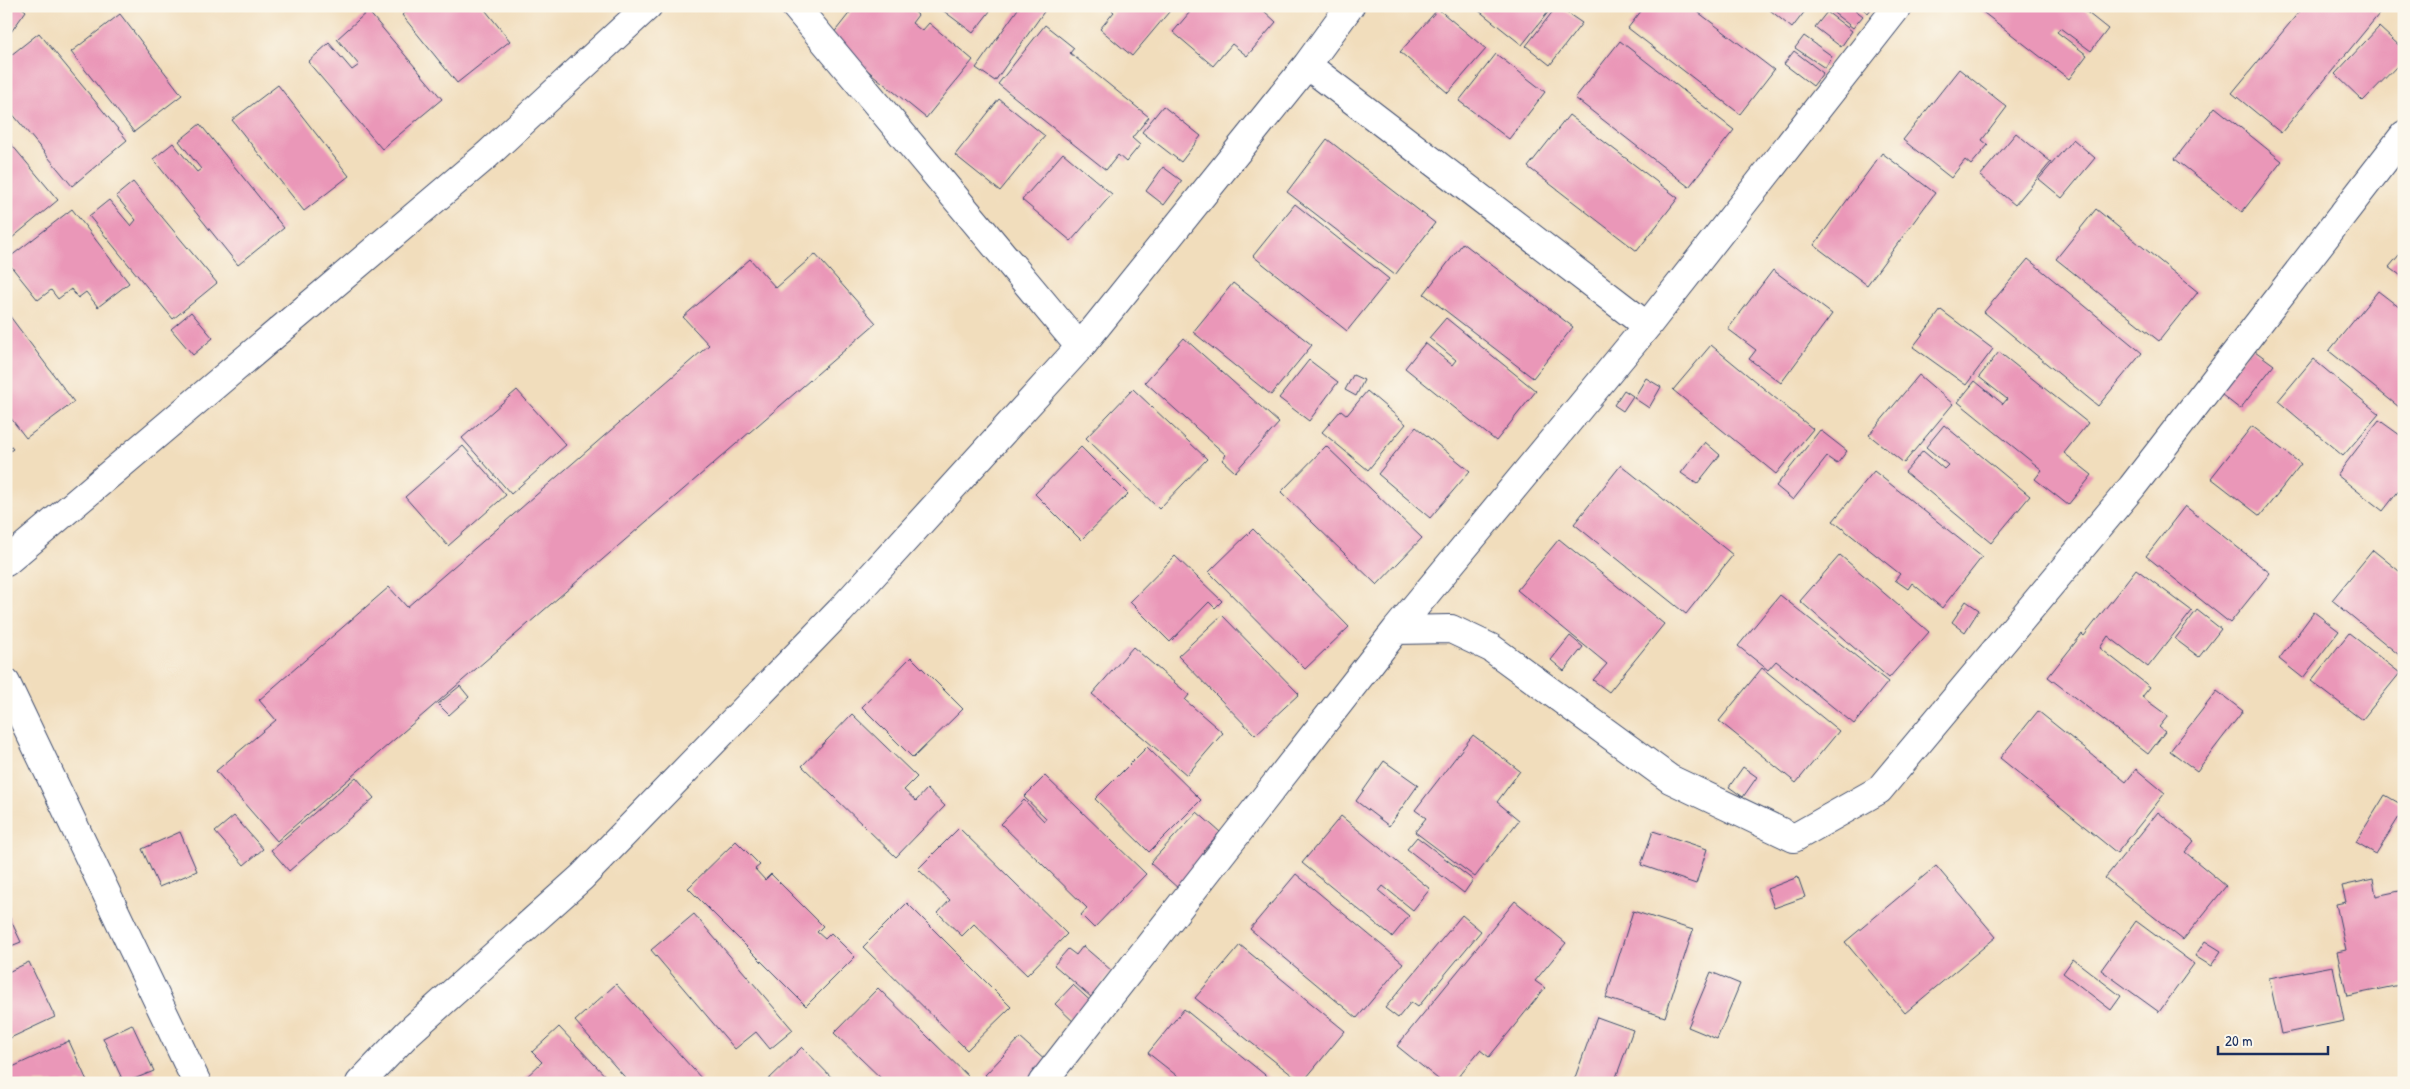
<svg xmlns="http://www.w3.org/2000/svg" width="2410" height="1089" font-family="'Patrick Hand',sans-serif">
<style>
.building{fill:#ea97b8}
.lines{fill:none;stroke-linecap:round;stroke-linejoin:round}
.minor-casing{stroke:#3b496c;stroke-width:30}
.minor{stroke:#fff;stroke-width:28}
</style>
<rect width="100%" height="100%" fill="#fbf7ec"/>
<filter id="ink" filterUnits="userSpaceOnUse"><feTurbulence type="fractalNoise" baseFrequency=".02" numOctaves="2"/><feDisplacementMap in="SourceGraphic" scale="10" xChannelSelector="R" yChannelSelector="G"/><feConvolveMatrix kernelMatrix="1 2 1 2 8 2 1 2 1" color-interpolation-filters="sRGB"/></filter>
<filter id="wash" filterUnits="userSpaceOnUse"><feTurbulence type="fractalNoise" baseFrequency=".0096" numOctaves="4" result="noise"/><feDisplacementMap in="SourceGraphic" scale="20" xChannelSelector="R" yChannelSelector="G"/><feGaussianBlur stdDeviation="1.12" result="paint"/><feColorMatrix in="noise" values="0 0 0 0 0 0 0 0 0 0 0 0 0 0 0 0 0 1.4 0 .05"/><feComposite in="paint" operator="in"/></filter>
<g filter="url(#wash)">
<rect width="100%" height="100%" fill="#f1ddbc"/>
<g id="blocks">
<path class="building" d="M6,6H20L26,11L11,32L6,29Z
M412,6H482L510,41L457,83L402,15Z
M855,6H908L918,15L912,23L922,31L929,23L973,60L926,118L829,39Z
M937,6H994L973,33Z
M1020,6H1048L995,81L976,68Z
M1107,6H1174L1132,56L1100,29L1114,12Z
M1195,6H1266L1263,10L1276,22L1247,56L1232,44L1213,66L1173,32Z
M1473,6H1553L1522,45Z
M1557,6L1582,23L1550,65L1526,46Z
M1645,6H1690L1774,70L1740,114L1628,28Z
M1765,6H1809L1792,28Z
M1833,6H1850L1863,16L1853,28L1830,10Z
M1859,6H1873L1868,13Z
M1975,6H2079L2108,29L2091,51L2060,28L2057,32L2087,55L2069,79Z
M2304,6H2368L2379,14L2281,133L2232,93Z
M2393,6H2404V15Z
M1438,9L1486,49L1448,93L1400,52Z
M368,11L442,99L382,149L308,62L329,43L352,70L359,65L337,39Z
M1827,12L1852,31L1841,47L1815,27Z
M120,14L182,95L134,132L71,52Z
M1045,25L1074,48L1070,53L1149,117L1132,138L1140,145L1126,162L1118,155L1106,170L998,84Z
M2379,27L2404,50V59L2363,101L2335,74Z
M39,33L127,140L72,186L6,106V59Z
M1804,36L1832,56L1825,68L1795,48Z
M1620,41L1734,130L1689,187L1575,98Z
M1794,51L1823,73L1813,86L1784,64Z
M1496,54L1545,92L1509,139L1459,101Z
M1959,69L2007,107L1982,140L1988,145L1971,165L1965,160L1951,178L1903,140Z
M278,85L349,176L304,211L232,120Z
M999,99L1045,136L1000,191L955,155Z
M1163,106L1201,136L1181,162L1142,132Z
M2215,107L2282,161L2242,212L2175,159Z
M1569,115L1678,198L1637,251L1528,167Z
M200,124L284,228L238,265L153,159L173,143L197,172L201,169L179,141Z
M2016,133L2051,162L2015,205L1980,176Z
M6,138L58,200L12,238L6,232Z
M1327,139L1435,223L1395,275L1287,192Z
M2073,139L2095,158L2062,198L2039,179Z
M1063,153L1112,194L1071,241L1022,200Z
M1882,153L1935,193L1867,285L1814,245Z
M1163,167L1182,181L1164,205L1146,191Z
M133,182L217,283L173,319L89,216L109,200L131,226L136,220L116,196Z
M1295,204L1389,279L1347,331L1253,256Z
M72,209L129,283L98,307L86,292L78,298L71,289L58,299L51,290L38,300L6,260Z
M2096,209L2198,292L2159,341L2056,259Z
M1463,243L1573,327L1533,378L1424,294Z
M2404,249V278L2389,267Z
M815,254L876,323L277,841L216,771L276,720L259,700L389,587L407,607L709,345L683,317L750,259L776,288Z
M2028,259L2142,353L2098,406L1984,312Z
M1773,270L1832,314L1781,383L1749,359L1756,350L1728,329Z
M1233,283L1312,345L1271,395L1193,332Z
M2378,291L2404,311V411L2329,351Z
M1941,310L1993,349L1966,385L1913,347Z
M6,311L74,402L26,438L6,412Z
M191,312L213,338L193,355L171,329Z
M1446,318L1536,391L1496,441L1405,368L1425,343L1452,365L1456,360L1429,338Z
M1184,338L1279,423L1235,472L1222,460L1226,455L1145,382Z
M1711,345L1813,429L1776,474L1673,390Z
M2251,348L2274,365L2240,409L2217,391Z
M1999,352L2088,423L2064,453L2092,475L2068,505L2035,479L2042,470L1958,402L1975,381L2003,404L2007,399L1979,377Z
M2313,359L2379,414L2343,456L2278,401Z
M1309,360L1338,382L1309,421L1279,398Z
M1353,375L1364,380L1356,396L1345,390Z
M1919,375L1953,404L1904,463L1869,435Z
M1646,378L1661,387L1649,408L1634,398Z
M1133,389L1207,459L1159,509L1086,438Z
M517,390L566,445L511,494L462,438Z
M1624,390L1633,396L1623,411L1614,405Z
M1367,391L1406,424L1368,470L1322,432L1341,410L1347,415Z
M2379,420L2404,438V484L2383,511L2337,475Z
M1944,425L2030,496L1991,543L1905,472L1923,451L1944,469L1948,465L1926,447Z
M2252,426L2301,464L2260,516L2211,478Z
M1416,427L1470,471L1430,518L1378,474Z
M1820,430L1847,451L1837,464L1827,457L1793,500L1776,486Z
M6,441L13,449L6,454Z
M1705,442L1720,455L1697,484L1681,473Z
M463,446L506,495L448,546L405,497Z
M1326,446L1422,538L1377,585L1281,492Z
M1081,447L1128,494L1081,540L1035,494Z
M1621,465L1733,555L1686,614L1574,524Z
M1874,471L1982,557L1942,608L1912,583L1908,589L1895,580L1900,574L1833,521Z
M2185,506L2270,573L2230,623L2146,556Z
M1253,529L1349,627L1305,669L1209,572Z
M1559,539L1664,624L1609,692L1593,680L1607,664L1517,590Z
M2373,550L2404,575V659L2332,600Z
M1840,555L1929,632L1889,678L1800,601Z
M1175,556L1222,601L1215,608L1209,602L1170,642L1130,602Z
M2136,569L2192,611L2148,667L2108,636L2100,648L2150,687L2142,697L2168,716L2159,727L2165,732L2148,754L2048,677L2082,634L2084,636Z
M1780,595L1888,682L1854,724L1776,661L1768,670L1738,646Z
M1966,601L1979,610L1965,632L1952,622Z
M2197,610L2221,629L2199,657L2175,639Z
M2314,612L2339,631L2303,678L2279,659Z
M1222,615L1299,694L1255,735L1178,656Z
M2349,633L2400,673L2362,720L2311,681Z
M1570,636L1583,647L1564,671L1551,660Z
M1133,647L1189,695L1185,700L1223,733L1187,775L1092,694Z
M911,657L963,709L913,758L862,707Z
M1762,668L1839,731L1796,783L1719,721Z
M460,686L469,697L449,715L438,704Z
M2217,691L2243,711L2197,771L2170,751Z
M2038,711L2126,782L2136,769L2165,793L2117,853L2000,758Z
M852,714L917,777L904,790L916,801L927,789L945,806L896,857L802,766Z
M1473,735L1520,771L1497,802L1519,820L1475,877L1415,832L1426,818L1415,810Z
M1147,747L1201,800L1149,852L1095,799Z
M1384,761L1418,785L1389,826L1356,801Z
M1743,767L1757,777L1743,797L1729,787Z
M1045,776L1146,874L1094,928L1081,915L1087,908L1001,824L1024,800L1044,821L1046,818L1024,797Z
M356,777L374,798L289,871L271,850Z
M2385,795L2404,806V809L2376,854L2356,842Z
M1197,812L1220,832L1203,851L1208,857L1179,889L1150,863Z
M2158,812L2194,841L2185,852L2226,886L2183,940L2105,878Z
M234,816L263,849L244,865L215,832Z
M1341,816L1430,889L1413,910L1383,886L1379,891L1409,916L1392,937L1302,863Z
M959,828L1067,934L1027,975L974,924L962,936L938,913L950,900L918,869Z
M1653,831L1707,849L1696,884L1641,865Z
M180,832L197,871L159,887L142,849Z
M1417,837L1473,880L1464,893L1407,849Z
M736,841L760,865L755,869L765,880L771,874L823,926L817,932L825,939L831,933L855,957L806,1006L688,888Z
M1936,866L1996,937L1905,1013L1845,942Z
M1296,874L1403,963L1357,1018L1250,929Z
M1798,877L1805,897L1774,908L1767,889Z
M2373,879L2376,896L2404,890V984L2347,996L2337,952L2346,950L2336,904L2346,902L2342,886Z
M1515,901L1566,943L1535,981L1545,988L1489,1057L1480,1050L1453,1083H1443L1397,1046Z
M907,903L1011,1007L967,1050L863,947Z
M6,910L21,942L6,948Z
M1633,911L1693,930L1665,1017L1606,998Z
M694,914L793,1030L770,1049L756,1032L735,1049L651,950Z
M1462,915L1481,931L1418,1007L1411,1002L1398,1018L1385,1008Z
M2136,921L2194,964L2159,1012L2101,970Z
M2205,941L2221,951L2211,966L2195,956Z
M1240,945L1345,1031L1302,1083L1195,998Z
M1083,946L1112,971L1091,997L1054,965L1068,949L1076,955Z
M2073,959L2121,996L2111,1010L2063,973Z
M29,962L55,1017L6,1040V973Z
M2333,966L2344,1021L2281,1034L2269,978Z
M1711,972L1740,984L1717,1039L1688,1027Z
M616,984L702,1079L698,1083H630L575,1021Z
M1073,985L1097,1007L1079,1027L1055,1004Z
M878,988L975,1083H886L834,1033Z
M1184,1009L1275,1083H1186L1148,1053Z
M1597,1017L1633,1030L1614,1083H1573Z
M132,1024L154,1071L124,1083L103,1038Z
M559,1027L612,1083H520L542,1062L532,1052Z
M1020,1038L1047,1062L1028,1083H994L985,1075Z
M69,1041L88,1083H6V1070Z
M802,1047L837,1083H765Z"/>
</g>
</g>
<g filter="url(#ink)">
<use href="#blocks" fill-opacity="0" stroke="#3b496c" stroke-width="1"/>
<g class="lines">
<g class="minor-casing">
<path id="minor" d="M795,6L1080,347
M1307,65L1647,326
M6,562L487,155L648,6
M1396,630L1647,326L1898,6
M6,683L197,1083
M360,1083L408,1033L582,877L840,611L1080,347L1307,65L1350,6
M1042,1083L1396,630L1451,629L1491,648L1670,779L1794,838L1879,790L2132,487L2404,135"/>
</g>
<use href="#minor" class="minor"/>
</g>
</g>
<rect width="2410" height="1089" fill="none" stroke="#fbf7ec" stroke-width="25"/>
<path d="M2218 1046v8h110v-8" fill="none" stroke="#1b2f5e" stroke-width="2.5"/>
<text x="2225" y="1046" font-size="15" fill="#1b2f5e" stroke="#fbf7ec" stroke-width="4" paint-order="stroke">20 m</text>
</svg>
